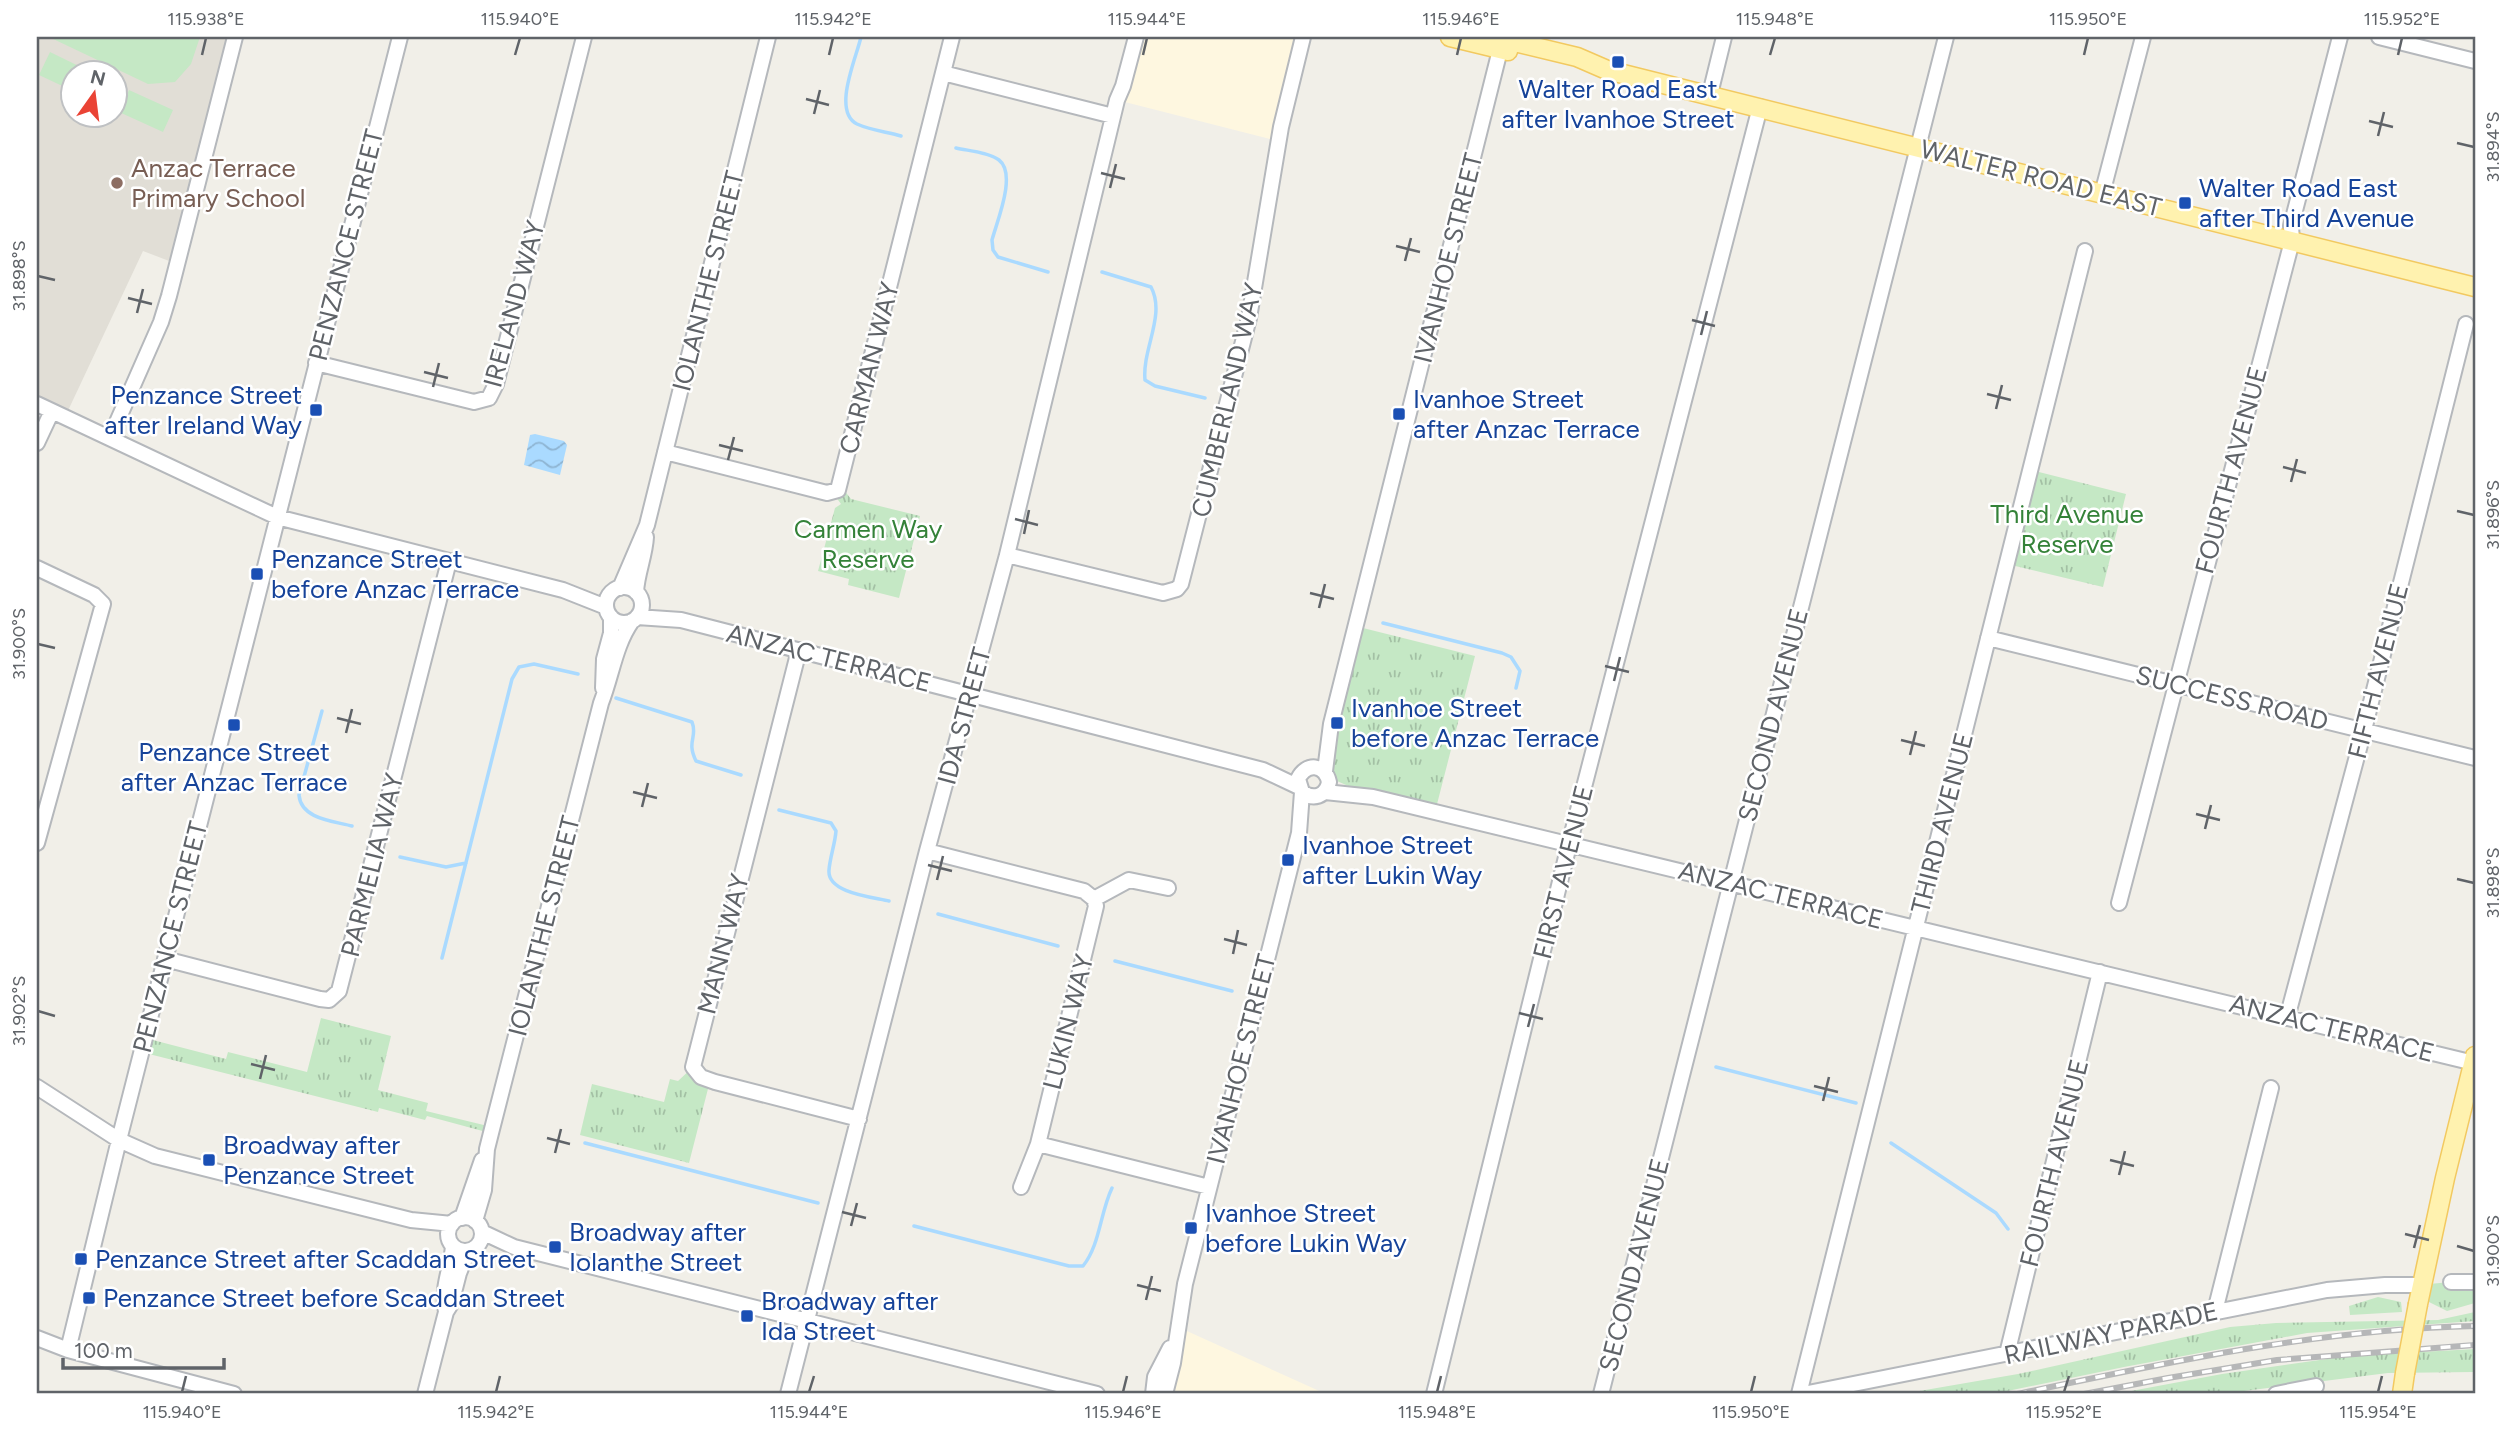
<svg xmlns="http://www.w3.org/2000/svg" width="2512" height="1431" font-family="Figtree,sans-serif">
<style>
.commercial{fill:#fef7e0}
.education{fill:#e1ded6;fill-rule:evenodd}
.grass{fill:url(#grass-tufts)}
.pitch{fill:#c5e8c5}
.water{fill:url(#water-waves)}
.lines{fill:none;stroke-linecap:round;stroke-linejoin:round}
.stream{stroke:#aadaff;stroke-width:3.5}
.minor-casing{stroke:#b5b8bc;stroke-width:18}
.major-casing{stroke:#f2c960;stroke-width:21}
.minor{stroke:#fff;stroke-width:14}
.major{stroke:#fff2af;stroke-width:18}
.rail-casing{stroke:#b6b7b8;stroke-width:6}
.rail{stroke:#fff;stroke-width:3.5;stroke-dasharray:10;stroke-linecap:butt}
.major-bridge-casing{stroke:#f2c960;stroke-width:21;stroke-linecap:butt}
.major-bridge{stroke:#fff2af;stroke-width:18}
.ticks{fill:none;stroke:#5f6368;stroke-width:2.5}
.transit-dot{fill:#1a4fb4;stroke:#fff;stroke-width:2.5}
.education-dot{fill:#8d6e63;stroke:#fff;stroke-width:2.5}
.labels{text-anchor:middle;stroke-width:5;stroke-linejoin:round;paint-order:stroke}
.transit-label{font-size:26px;fill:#164399;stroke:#fff;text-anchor:start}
.education-label{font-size:26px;fill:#785e54;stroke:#fff;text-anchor:start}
.street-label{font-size:26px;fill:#5f6368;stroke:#fff}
.park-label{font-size:26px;fill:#348238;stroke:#fff}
.neatline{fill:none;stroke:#5f6368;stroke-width:2.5}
.ticks-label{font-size:18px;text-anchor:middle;fill:#5f6368}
</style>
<defs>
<pattern id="grass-tufts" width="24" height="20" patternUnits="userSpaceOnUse" patternTransform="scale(1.75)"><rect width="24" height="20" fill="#c5e8c5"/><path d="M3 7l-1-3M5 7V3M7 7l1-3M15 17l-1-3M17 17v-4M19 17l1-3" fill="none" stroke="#a3c0a4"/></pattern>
<pattern id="water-waves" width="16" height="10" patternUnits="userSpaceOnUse" patternTransform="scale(1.75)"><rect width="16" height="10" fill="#aadaff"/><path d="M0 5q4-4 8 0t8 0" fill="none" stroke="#8eb4d2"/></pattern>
</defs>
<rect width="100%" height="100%" fill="#f1efe8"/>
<path class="commercial" d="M1136,37H1303L1278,141L1117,100Z
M1178,1327L1326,1394H1165Z"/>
<path class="education" d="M37,37H235L177,264L143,251L65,417L37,404ZM74,74H116V116H74Z"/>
<path class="grass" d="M2031,470L2126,494L2103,587L2007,564Z
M840,485L851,499L920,516L899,598L848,585L849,579L818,571L835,508L841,504L833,493Z
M1355,626L1475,656L1435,812L1373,797L1328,777Z
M321,1018L391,1036L378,1090L428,1103L426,1111L492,1127L490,1133L427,1116L425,1120L379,1108L378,1112L141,1052L145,1038L226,1059L228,1052L307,1072Z
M693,1067L710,1081L689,1163L580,1135L592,1084L664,1102L670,1079L678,1081Z
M2451,1282L2475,1287V1303L2447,1311L2427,1301L2429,1284Z
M2378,1297L2401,1302L2402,1312L2350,1315L2349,1306Z
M2475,1312V1321L2307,1333L2124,1367L1993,1394H1902L2018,1374L2230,1327L2276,1323L2438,1320Z
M2475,1349V1372L2388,1373L2220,1394H2115L2222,1374L2348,1356Z"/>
<path class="pitch" d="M49,37H200L191,64L175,82L148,84Z
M50,52L93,73L74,74L73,91L39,75Z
M129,90L173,110L163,132L119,112Z"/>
<path class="water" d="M535,434L564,441L567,445L560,475L524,465L530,435Z"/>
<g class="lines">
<path class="stream" d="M861,37C856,59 832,111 857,124C870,130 887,132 901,136
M956,148C969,151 988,152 999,160C1017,174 997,221 992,240L993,250L998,257L1048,272
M1102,272L1151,287C1166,315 1142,349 1145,380L1155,386L1205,398
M1383,623L1502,653L1511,657L1520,671L1516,688
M616,698L692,722C698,737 686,741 696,761L741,775
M322,711L299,795C301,819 333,821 352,826
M779,810L831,823L836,831C835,844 830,857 829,870C827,893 872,897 889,901
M400,857L446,867L466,863
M938,914L1058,946
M442,958L512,679L519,667L534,664L578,674
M1115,961L1232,991
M1716,1067L1856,1103
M585,1143L818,1203
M1891,1143L1996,1213L2008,1229
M914,1226L1069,1266H1083C1100,1245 1100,1213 1112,1188"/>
<g class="minor-casing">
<path id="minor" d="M2379,37L2475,61
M943,73L1113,116
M1710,94L1724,37
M2102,194L2143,37
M316,363L474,402L489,398L496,384L584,37
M37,404L277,517L563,590L606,607
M110,438L161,322L169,296L235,37
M37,443L52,411
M665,452L827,493L838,490L952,37
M1007,555L1163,593L1177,589L1181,584L1249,318L1281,127L1303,37
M37,568L94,595L103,604L37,843
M606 605a18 18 0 1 1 36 0a18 18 0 1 1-36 0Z
M620,588L647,525L768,37
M636,592C637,573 645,556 646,537
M637,617L681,620L1263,770L1299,787
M1988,638L2475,758
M799,650L693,1067L701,1077L715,1082L859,1119
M603,688L604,659L611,633V617
M1325,771L1331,724L1502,42
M1325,792L1373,797L2474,1063
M927,851L1084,891L1094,899L1096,906L1038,1144L1021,1187
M1094,899L1129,880L1168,888
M2119,903L2292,241L2291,226L2340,37
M165,959L320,999L329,1000L339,991L449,561
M2287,1018L2364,730L2466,324
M37,1087L119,1140L155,1156L411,1220L452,1224
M1038,1144L1209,1187
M448 1234a17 17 0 1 1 34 0a17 17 0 1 1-34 0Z
M462,1218L482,1160
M475,1221L484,1190L487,1149L491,1133L601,703C612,675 615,645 632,621
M482,1232L514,1247L1097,1394
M2451,1282H2475
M2215,1311L2271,1088
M446,1312C441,1286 451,1271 453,1246
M37,1338L68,1350L234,1394
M68,1350L119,1140L400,37
M2007,1354L2100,972
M425,1394L446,1312L451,1304L459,1273L468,1251
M788,1394L927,851L1007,555L1117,100L1123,86L1136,37
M1153,1394L1155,1377L1170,1348
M1165,1394L1173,1363L1185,1284L1299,833L1302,792L1298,779C1306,762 1325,764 1329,782C1326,797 1313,800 1302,792
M1434,1394L1569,845L1760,107
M1601,1394L1946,37
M1799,1394L2085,251
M1803,1394L2327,1290L2385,1285H2422
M2276,1394L2316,1386"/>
</g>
<g class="major-casing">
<path id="major" d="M1450,37L1508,51
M1494,37L1577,57L1607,70L2475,287
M2418,1304L2445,1178L2475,1056
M2402,1394L2405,1373"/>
</g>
<use href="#minor" class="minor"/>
<use href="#major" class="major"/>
<g class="rail-casing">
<path id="rail" d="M2017,1394C2169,1362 2320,1329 2475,1326
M2084,1394L2168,1378L2277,1360L2475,1345"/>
</g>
<use href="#rail" class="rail"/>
<g class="major-bridge-casing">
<path id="major-bridge" d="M2405,1373L2418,1304"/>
</g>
<use href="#major-bridge" class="major-bridge"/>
</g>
<path class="ticks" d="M202,55L206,38M515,55L520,38M829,55L833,38M1143,55L1147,38M1457,55L1461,38M1770,55L1775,38M2084,55L2088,38M2398,55L2402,38M806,99L829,105M814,114L820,90M2369,121L2393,127M2378,136L2384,112M2457,143L2474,147M1101,173L1125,179M1110,188L1116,164M1396,246L1420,252M1405,261L1411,238M38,276L55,280M128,298L152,304M137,313L143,289M1692,320L1715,326M1701,335L1707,311M424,372L448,378M433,387L439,363M1987,394L2011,400M1996,409L2002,385M719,445L743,451M728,460L734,437M2283,467L2306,473M2291,482L2297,459M2457,511L2474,515M1015,519L1038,525M1024,534L1029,510M1310,593L1334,599M1319,608L1325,584M38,644L55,648M1605,666L1629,672M1614,681L1620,657M337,718L361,724M346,733L352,709M1901,740L1925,746M1910,755L1916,731M633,792L657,798M642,807L648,783M2196,814L2220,820M2205,829L2211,805M928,865L952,871M2457,879L2474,883M937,880L943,856M1224,939L1247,945M1233,954L1238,930M38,1011L55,1016M1519,1013L1543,1019M1528,1027L1534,1004M251,1064L275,1070M260,1079L266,1055M1814,1086L1838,1092M1823,1101L1829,1077M547,1138L570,1144M555,1153L561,1129M2110,1160L2134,1166M2119,1175L2125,1151M842,1212L866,1218M851,1226L857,1203M2405,1234L2429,1240M2457,1246L2474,1251M2414,1248L2420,1225M1137,1285L1161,1291M1146,1300L1152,1276M182,1392L186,1376M496,1392L500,1376M809,1392L814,1376M1123,1392L1127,1376M1437,1392L1441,1376M1751,1392L1755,1376M2064,1392L2069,1376M2378,1392L2382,1376"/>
<g class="transit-dot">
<rect x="1611" y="55" width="14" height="14" rx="3.5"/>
<rect x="2178" y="196" width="14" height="14" rx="3.5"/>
<rect x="309" y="403" width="14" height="14" rx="3.5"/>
<rect x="1392" y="407" width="14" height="14" rx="3.5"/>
<rect x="250" y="567" width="14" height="14" rx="3.5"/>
<rect x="1330" y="716" width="14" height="14" rx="3.5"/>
<rect x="227" y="718" width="14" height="14" rx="3.5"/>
<rect x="1281" y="853" width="14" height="14" rx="3.5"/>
<rect x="202" y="1153" width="14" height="14" rx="3.5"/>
<rect x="1184" y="1221" width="14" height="14" rx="3.5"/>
<rect x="548" y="1240" width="14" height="14" rx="3.5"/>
<rect x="74" y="1252" width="14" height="14" rx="3.5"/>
<rect x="82" y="1291" width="14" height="14" rx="3.5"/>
<rect x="740" y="1309" width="14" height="14" rx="3.5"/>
</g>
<circle class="education-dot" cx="117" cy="183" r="7"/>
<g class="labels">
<g class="transit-label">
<text x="1618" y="98" text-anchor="middle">Walter Road East<tspan x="1618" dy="30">after Ivanhoe Street</tspan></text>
<text x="2199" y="197">Walter Road East<tspan x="2199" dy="30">after Third Avenue</tspan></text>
<text x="302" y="404" text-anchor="end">Penzance Street<tspan x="302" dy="30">after Ireland Way</tspan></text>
<text x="1413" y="408">Ivanhoe Street<tspan x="1413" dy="30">after Anzac Terrace</tspan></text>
<text x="271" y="568">Penzance Street<tspan x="271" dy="30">before Anzac Terrace</tspan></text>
<text x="1351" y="717">Ivanhoe Street<tspan x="1351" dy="30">before Anzac Terrace</tspan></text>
<text x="234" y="761" text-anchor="middle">Penzance Street<tspan x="234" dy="30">after Anzac Terrace</tspan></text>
<text x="1302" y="854">Ivanhoe Street<tspan x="1302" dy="30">after Lukin Way</tspan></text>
<text x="223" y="1154">Broadway after<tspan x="223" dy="30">Penzance Street</tspan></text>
<text x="1205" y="1222">Ivanhoe Street<tspan x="1205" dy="30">before Lukin Way</tspan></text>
<text x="569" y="1241">Broadway after<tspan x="569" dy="30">Iolanthe Street</tspan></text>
<text x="95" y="1268">Penzance Street after Scaddan Street</text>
<text x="103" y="1307">Penzance Street before Scaddan Street</text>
<text x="761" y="1310">Broadway after<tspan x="761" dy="30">Ida Street</tspan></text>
</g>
<g class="education-label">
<text x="131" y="177">Anzac Terrace<tspan x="131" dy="30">Primary School</tspan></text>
</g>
<g class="street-label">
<text transform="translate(2041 178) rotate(14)" y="9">WALTER ROAD EAST</text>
<text transform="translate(346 245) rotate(-76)" y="9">PENZANCE STREET</text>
<text transform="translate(1448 258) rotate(-76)" y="9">IVANHOE STREET</text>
<text transform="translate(708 281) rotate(-76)" y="9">IOLANTHE STREET</text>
<text transform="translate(514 304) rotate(-75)" y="9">IRELAND WAY</text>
<text transform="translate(869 368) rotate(-76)" y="9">CARMAN WAY</text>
<text transform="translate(1227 400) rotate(-77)" y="9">CUMBERLAND WAY</text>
<text transform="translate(2231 470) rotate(-75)" y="9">FOURTH AVENUE</text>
<text transform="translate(829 658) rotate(14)" y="9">ANZAC TERRACE</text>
<text transform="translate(2378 671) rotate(-76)" y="9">FIFTH AVENUE</text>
<text transform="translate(2232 698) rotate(14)" y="9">SUCCESS ROAD</text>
<text transform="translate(1773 715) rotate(-76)" y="9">SECOND AVENUE</text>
<text transform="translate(964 716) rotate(-75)" y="9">IDA STREET</text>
<text transform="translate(1942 823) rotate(-76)" y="9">THIRD AVENUE</text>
<text transform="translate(372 865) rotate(-76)" y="9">PARMELIA WAY</text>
<text transform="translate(1563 872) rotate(-76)" y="9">FIRST AVENUE</text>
<text transform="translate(1781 895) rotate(14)" y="9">ANZAC TERRACE</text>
<text transform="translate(544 926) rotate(-76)" y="9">IOLANTHE STREET</text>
<text transform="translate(170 937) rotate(-76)" y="9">PENZANCE STREET</text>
<text transform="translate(723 944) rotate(-76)" y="9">MANN WAY</text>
<text transform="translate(1068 1022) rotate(-76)" y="9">LUKIN WAY</text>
<text transform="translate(2332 1028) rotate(14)" y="9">ANZAC TERRACE</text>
<text transform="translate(1241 1059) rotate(-76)" y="9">IVANHOE STREET</text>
<text transform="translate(2054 1163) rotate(-76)" y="9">FOURTH AVENUE</text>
<text transform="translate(1634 1265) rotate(-76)" y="9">SECOND AVENUE</text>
<text transform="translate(2111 1333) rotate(-12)" y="9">RAILWAY PARADE</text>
</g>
<g class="park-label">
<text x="2067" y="523">Third Avenue<tspan x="2067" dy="30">Reserve</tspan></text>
<text x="868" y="538">Carmen Way<tspan x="868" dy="30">Reserve</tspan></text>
</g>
</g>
<rect width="2512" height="1431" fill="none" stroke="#ffffff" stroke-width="77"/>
<g transform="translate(94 94) rotate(14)"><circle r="33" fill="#ffffff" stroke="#bfc1c3" stroke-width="2"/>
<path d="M0-5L12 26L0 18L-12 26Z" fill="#ea4335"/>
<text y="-10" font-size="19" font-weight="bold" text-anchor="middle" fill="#5f6368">N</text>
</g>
<path d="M63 1358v10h161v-10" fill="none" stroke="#5f6368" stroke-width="3.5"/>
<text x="74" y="1358" font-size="21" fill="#5f6368" stroke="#ffffff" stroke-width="5" paint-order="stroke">100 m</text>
<rect x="38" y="38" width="2436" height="1354" class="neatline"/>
<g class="ticks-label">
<text x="206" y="25">115.938°E</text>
<text x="520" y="25">115.940°E</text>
<text x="833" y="25">115.942°E</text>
<text x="1147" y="25">115.944°E</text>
<text x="1461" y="25">115.946°E</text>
<text x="1775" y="25">115.948°E</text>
<text x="2088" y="25">115.950°E</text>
<text x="2402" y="25">115.952°E</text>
<text transform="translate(2493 147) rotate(-90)" y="6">31.894°S</text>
<text transform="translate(19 276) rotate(-90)" y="6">31.898°S</text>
<text transform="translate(2493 515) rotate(-90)" y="6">31.896°S</text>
<text transform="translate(19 644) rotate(-90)" y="6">31.900°S</text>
<text transform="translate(2493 883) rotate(-90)" y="6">31.898°S</text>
<text transform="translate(19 1011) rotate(-90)" y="6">31.902°S</text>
<text transform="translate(2493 1251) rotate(-90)" y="6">31.900°S</text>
<text x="182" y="1418">115.940°E</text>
<text x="496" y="1418">115.942°E</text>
<text x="809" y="1418">115.944°E</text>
<text x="1123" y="1418">115.946°E</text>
<text x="1437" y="1418">115.948°E</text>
<text x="1751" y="1418">115.950°E</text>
<text x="2064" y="1418">115.952°E</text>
<text x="2378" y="1418">115.954°E</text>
</g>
</svg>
